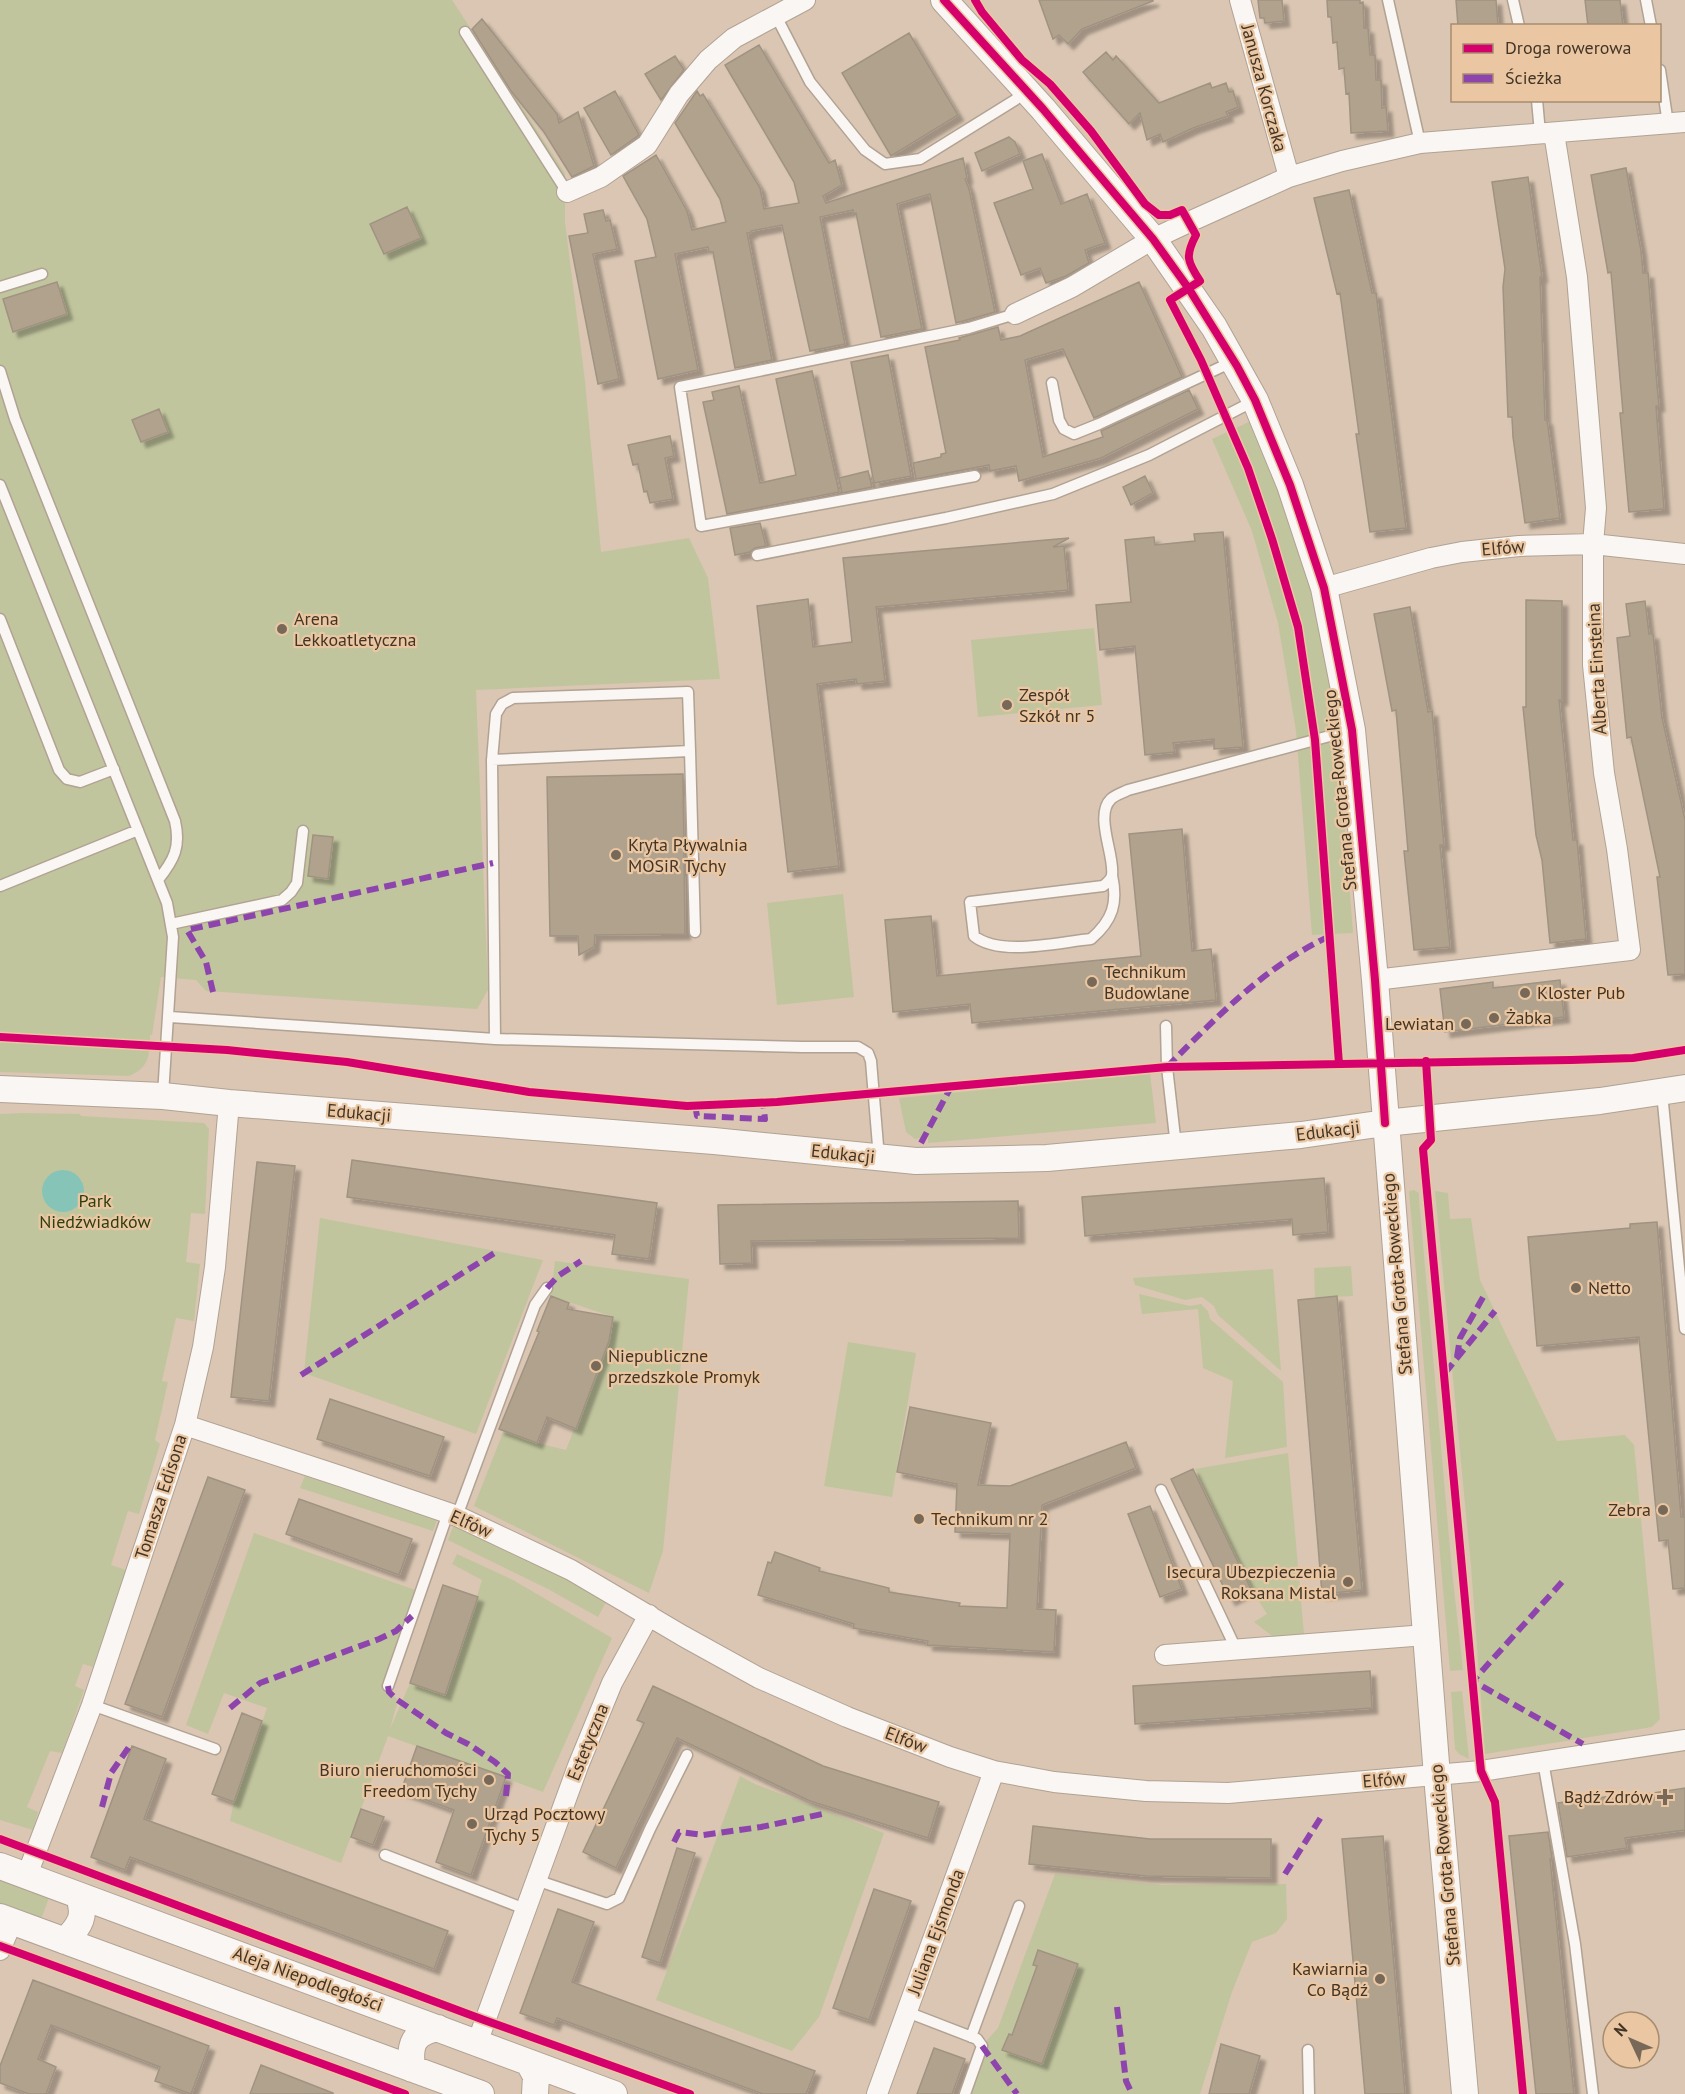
<svg xmlns="http://www.w3.org/2000/svg" width="1685" height="2094" font-family="'PT Sans',sans-serif">
<style>
.green{fill:#c1c59d}
.water{fill:#87c4b8}
.building{fill:#b1a28d;stroke:#a09382;stroke-width:1.5;filter:url(#shadow)}
.lines{fill:none;stroke-linecap:round;stroke-linejoin:round}
.service-casing{stroke:#b1a293;stroke-width:13}
.minor-casing{stroke:#b1a293;stroke-width:22}
.tertiary-casing{stroke:#b1a293;stroke-width:28}
.service{stroke:#f9f6f3;stroke-width:10}
.minor{stroke:#f9f6f3;stroke-width:20}
.tertiary{stroke:#f9f6f3;stroke-width:26}
.quiet{stroke:#8e44ad;stroke-width:6;stroke-dasharray:12 6;stroke-linecap:butt}
.cycleway-casing{stroke:#eac7a2;stroke-width:11}
.cycleway{stroke:#d6006c;stroke-width:8}
.poi-dot{fill:#786857;stroke:#eac7a2;stroke-width:2}
.labels{text-anchor:middle;stroke-width:4.5;stroke-linejoin:round;paint-order:stroke}
.street-label{font-size:18px;fill:#433526;stroke:#eac7a2}
.poi-label{font-size:18px;fill:#433526;stroke:#eac7a2;text-anchor:start}
.park-label{font-size:18px;fill:#2d3f10;stroke:#eac7a2}
</style>
<defs>
<filter id="shadow"><feDropShadow dx="5.5" dy="5.5" stdDeviation="1.5" flood-color="#0004"/></filter>
</defs>
<rect width="100%" height="100%" fill="#dac6b2"/>
<path class="green" d="M0,0H452L565,173V222L585,381L601,552L689,538L708,578L720,679L476,690L488,990L477,1009L206,991L196,980L161,977L152,1035H150C150,1055 149,1068 129,1076L0,1072Z
M1251,421L1286,507L1312,592L1330,675L1337,726L1353,933L1312,935L1296,731L1278,623L1252,531L1212,439Z
M1094,628L1102,705L978,717L971,640Z
M843,894L854,997L777,1005L767,903Z
M1150,1074L1156,1123L928,1143V1137L915,1139L906,1132L899,1098Z
M24,1113L80,1114L81,1116L204,1123L209,1129L205,1214L191,1213L186,1262L200,1264L194,1321L176,1318L162,1381L168,1382L155,1440L160,1444L139,1514L128,1511L111,1565L126,1570L93,1667L83,1664L75,1686L84,1690L62,1753L50,1751L27,1807L38,1812L33,1830L0,1820V1114Z
M1414,1190L1419,1193V1199L1452,1571L1463,1670L1450,1671L1409,1191Z
M1435,1191L1448,1193L1450,1219L1471,1218L1480,1280L1557,1441L1625,1435L1634,1445L1660,1719L1652,1727L1485,1754L1471,1566Z
M320,1218L543,1260L476,1434L304,1373Z
M555,1261L689,1279L663,1551L649,1593L474,1506L504,1430L537,1443L566,1450L609,1339L613,1317L551,1296Z
M1351,1266L1353,1296L1315,1298L1314,1268Z
M1273,1269L1281,1371L1218,1315L1214,1306L1202,1297L1185,1300L1135,1285L1133,1278Z
M1139,1294L1190,1306L1201,1304L1208,1311L1210,1319L1283,1382L1287,1447L1225,1458L1233,1381L1203,1368L1198,1309L1142,1314Z
M848,1342L916,1353L892,1497L824,1486Z
M1288,1453L1304,1634L1276,1639L1254,1622L1267,1614L1251,1589L1195,1469Z
M305,1476L437,1520L433,1531L300,1488Z
M455,1522L569,1575L606,1602L598,1617L548,1589L448,1540Z
M254,1533L421,1592L388,1686L389,1692L398,1700L390,1729L410,1683L446,1695L482,1580L452,1564L457,1554L513,1580L612,1638L543,1792L388,1736L341,1863L230,1821L234,1801L267,1708L224,1693L208,1734L186,1725Z
M1462,1691L1469,1759L1459,1754L1455,1749L1451,1692Z
M740,1776L755,1784L884,1833L819,2017L792,2051L656,2000Z
M1055,1874L1161,1885L1286,1884L1287,1919L1276,1933L1252,1942L1232,1992L1200,2094H965L982,2046L998,2028Z
M0,1878L50,1895L39,1925L0,1909Z"/>
<path class="water" d="M42 1191a21 21 0 1 1 42 0a21 21 0 1 1-42 0Z"/>
<path class="building" d="M1039,0H1153V1L1082,29L1068,44L1059,35L1053,39Z
M1258,0H1282L1284,21L1265,23L1264,18H1260Z
M1327,0H1360V3L1363,2L1364,28H1368L1370,55H1375L1376,80H1381L1382,108L1386,107L1388,131L1351,133L1349,93L1346,94L1344,68L1339,69L1337,42L1333,43L1331,17H1328Z
M1456,0H1496L1498,26H1458Z
M1585,0H1620L1623,26H1588Z
M482,19L557,114L559,123L578,112L594,166L572,177L544,132L511,91L472,29Z
M909,33L958,115L891,156L842,73Z
M759,45L829,163L835,160L842,185L823,196L826,203L963,158L967,178L965,179L969,189L995,312L956,323L930,194L897,204L922,329L881,337L856,213L853,214V210L820,217L845,344L810,351L782,225L751,231V233H747L772,360L735,368L713,252H709L708,247L675,254L698,370L658,379L635,261L656,257L647,219L623,176L656,155L687,211L692,230L726,222L720,199L675,123L697,91L700,96L703,94L760,188L764,209L799,203L794,182L725,65Z
M1106,52L1113,60L1116,56L1159,103L1210,83L1212,88L1226,83L1229,92L1233,91L1238,107L1226,112L1228,116L1193,128L1163,142L1160,134L1147,140L1140,113L1129,124L1083,72Z
M675,56L684,70L661,100L645,74Z
M615,91L639,135L611,155L584,108Z
M1009,137L1015,142L1020,154L982,171L975,153Z
M1042,154L1061,204L1087,194L1105,243L1085,250L1089,263L1066,276L1046,283L1040,268L1021,275L994,203L1033,189L1023,161Z
M1626,168L1641,251L1643,273H1648L1657,385L1659,406H1656L1664,509L1629,512L1620,413H1623L1611,272L1608,273L1591,175Z
M1528,177L1542,277H1540L1545,420H1547L1560,518L1525,523L1513,437L1512,417H1508L1503,287L1505,269L1492,182Z
M1349,190L1372,293H1376L1406,528L1370,532L1356,434H1359L1340,293L1337,294L1314,198Z
M407,207L421,238L384,254L370,224Z
M603,210L606,221L610,220L617,249L593,254L619,379L598,384L569,236L588,233L584,214Z
M57,282L67,314L13,332L3,299Z
M1139,282L1182,377L1094,418L1063,349L1025,360L1043,457L1103,437L1101,431L1189,390L1198,409L1101,458L1019,481L1016,466L990,471L989,465L916,479L913,463L941,457V454L946,453L925,347L960,340L959,338L998,327L1001,340L1020,336Z
M888,355L911,476L874,483L851,362Z
M812,371L839,492L727,514L703,402L714,400L712,392L739,386L760,483L796,475L776,379Z
M159,409L168,432L141,442L132,420Z
M670,436L674,456L665,458L673,499L650,503L647,491L644,492L638,464L633,465L628,445Z
M868,471L872,487L842,493L839,478Z
M1145,476L1153,493L1131,505L1123,487Z
M760,523L766,546L755,548L750,552L735,555L730,528Z
M1223,532L1243,747L1214,749V739L1173,743L1175,752L1145,755L1135,646L1100,650L1096,605L1131,602L1125,540L1154,537L1155,545L1195,541L1194,534Z
M1069,538L1053,547L1064,546L1068,590L876,607L885,681L857,684L856,679L817,684L839,866L788,872L757,606L808,599L813,647L852,642L843,558Z
M1526,600L1562,601V700H1559L1573,840H1577L1586,939L1550,943L1542,860L1536,835L1523,707H1526Z
M1645,601L1649,634H1653L1662,718L1685,820V974L1668,975L1657,877H1660L1631,737L1627,738L1617,638L1630,636L1626,604Z
M1410,607L1428,712L1432,711L1444,845H1440L1450,947L1414,950L1404,851H1408L1396,710L1392,711L1374,614Z
M683,774L685,934L595,935L594,947L579,955L578,936H550L547,777Z
M1182,829L1192,951L1211,949L1216,1000L972,1023L970,1004L893,1012L885,920L931,916L937,976L1141,956L1129,834Z
M313,835L333,837L328,879L308,876Z
M1560,980L1564,1017L1445,1032L1440,989L1493,982V988Z
M352,1160L657,1203L649,1259L612,1254L615,1235L347,1197Z
M257,1162L295,1166L269,1401L231,1397Z
M1324,1178L1328,1232L1293,1235L1292,1219L1085,1236L1082,1197Z
M1018,1201L1019,1238L751,1241L752,1263L720,1264L718,1205Z
M1657,1222L1681,1517H1685V1588L1673,1589L1668,1540L1659,1541L1639,1337L1537,1346L1528,1237L1630,1228V1224Z
M551,1296L569,1303L567,1309L613,1317L609,1341L576,1429L547,1417L537,1443L499,1429L539,1332L537,1331Z
M1337,1296L1362,1590L1322,1594L1298,1300Z
M330,1399L444,1437L430,1476L317,1439Z
M910,1407L991,1423L978,1485L1010,1486L1126,1442L1136,1468L1042,1505L1037,1609L1056,1610L1054,1652L927,1645L928,1641L853,1628L854,1624L758,1595L768,1562L771,1563L775,1552L820,1568L819,1571L889,1588V1592L960,1603L959,1606L1007,1608L1010,1534L955,1532L957,1484L897,1472Z
M1193,1469L1251,1589L1230,1600L1171,1479Z
M208,1477L245,1490L162,1717L125,1704Z
M299,1499L412,1539L399,1575L286,1534Z
M1150,1506L1182,1589L1160,1597L1128,1514Z
M443,1585L478,1597L445,1695L410,1683Z
M1370,1671L1372,1708L1135,1724L1133,1686Z
M653,1686L823,1766L939,1802L928,1838L810,1801L677,1738L616,1868L583,1852L644,1723L637,1720Z
M242,1713L262,1721L234,1802L212,1794Z
M132,1746L166,1759L144,1819L448,1931L434,1969L130,1857L125,1870L91,1857Z
M417,1746L506,1777L471,1875L436,1862L454,1810L401,1791Z
M1685,1788V1830L1625,1838L1627,1848L1567,1857L1558,1803L1620,1795V1798Z
M361,1809L384,1817L373,1845L351,1837Z
M1033,1826L1150,1839H1271V1878L1146,1876L1029,1864Z
M1548,1832L1552,1859H1550L1574,2094H1536L1515,1895L1509,1836Z
M1383,1836L1398,2013L1405,2094H1365L1358,2016L1342,1839Z
M677,1848L695,1853L660,1963L642,1957Z
M874,1889L911,1901L869,2020L833,2008Z
M558,1909L594,1922L572,1982L815,2071L806,2094H763L557,2018L554,2025L520,2013Z
M1038,1950L1078,1964L1042,2064L1002,2050L1009,2034L1012,2035L1037,1966L1033,1965Z
M33,1980L209,2046L191,2094L155,2081L160,2067L51,2025L38,2059L56,2067L46,2094H29L0,2083V2066Z
M1221,2044L1260,2056L1249,2094H1209Z
M934,2048L965,2059L952,2094H917Z
M261,2065L333,2093V2094H250Z"/>
<g class="lines">
<g class="service-casing">
<path id="service" d="M1388,0L1420,143
M1513,0L1519,26
M1646,0L1651,26
M776,16L810,82L865,150L885,164L920,159L1015,100L1026,90
M465,32L567,192
M1660,70L1668,124
M1537,100L1540,133
M0,287L42,274
M0,371L15,419L175,821C181,847 174,860 158,880
M1052,383L1059,420L1064,429L1074,434L1099,424L1234,361
M975,476L701,526L680,387L969,328L1015,314
M0,485L167,903L173,937L163,1095
M757,555L946,518L1053,494L1149,455L1254,401
M0,619L59,770L67,779L80,782L114,769
M690,751L695,932
M492,760L690,751L688,692L513,698L502,704L496,714L492,760L495,1039
M1112,875C1118,903 1113,920 1091,939C1059,942 1000,957 974,936L970,902L1103,886C1107,883 1111,880 1112,875C1115,856 1094,815 1111,799C1115,795 1122,793 1128,790L1352,730
M0,886L138,830
M171,924L282,900L291,892L297,883L303,831
M170,1017L495,1039L802,1047H858L868,1053L871,1061L879,1158
M1166,1026L1167,1067L1176,1146
M1662,1093L1685,1329
M1161,1490L1236,1649
M457,1516L535,1305L547,1288
M388,1686L448,1513
M92,1705L215,1749
M1543,1761L1575,1944L1593,2094
M385,1855L525,1909
M536,1880L607,1904L619,1898L650,1829L687,1755
M907,2012L977,2039L982,2046L965,2094
M971,2037L1019,1906
M1308,2050L1309,2094"/>
</g>
<g class="minor-casing">
<path id="minor" d="M1240,0L1289,177
M567,192L601,177L647,145L679,94L708,60L734,38L805,0
M1015,314L1072,287L1153,239L1189,222L1289,177L1342,161L1420,143L1685,122
M1324,588L1431,558L1462,552L1519,546L1593,544L1685,554
M1375,980L1630,950L1617,849L1604,773L1593,665V544L1596,508L1577,277L1554,133
M185,1425L343,1477L457,1516L571,1570L683,1636L759,1678L847,1717L950,1757L994,1771L1054,1782L1146,1791L1228,1793L1481,1771L1685,1740
M1165,1655L1426,1635
M27,1875L92,1705L185,1425L203,1347L215,1267L229,1103
M0,1950L12,1922
M477,2043L578,1766L612,1683L649,1615
M877,2094L994,1771"/>
</g>
<g class="tertiary-casing">
<path id="tertiary" d="M944,0L1043,109L1153,239L1214,327L1255,400L1290,485L1324,588L1352,730L1375,980L1437,1776L1465,2094
M0,1089L163,1096L229,1103L714,1141L916,1161L1047,1158L1301,1135L1385,1123L1600,1101L1685,1088
M0,1866L614,2094
M0,1917L481,2094
M65,1941C80,1926 87,1915 78,1895
M529,2063L536,2076L535,2094
M412,2069C409,2044 413,2033 438,2028"/>
</g>
<use href="#service" class="service"/>
<use href="#minor" class="minor"/>
<use href="#tertiary" class="tertiary"/>
<path class="quiet" d="M213,992L206,962L187,930L493,863
M1167,1067C1217,1017 1265,966 1330,936
M695,1105L697,1116L765,1119L763,1102
M921,1143L952,1085
M547,1288L558,1276L581,1261
M1457,1357L1460,1338L1486,1292
M1445,1373L1495,1311
M301,1375L496,1252
M1562,1582L1473,1681L1583,1744
M388,1686L389,1692L396,1699L446,1733L468,1744L495,1762L508,1774L506,1796
M230,1708L260,1683L379,1639L396,1631L412,1616
M102,1807L111,1773L131,1744
M674,1842L679,1832L703,1835L761,1827L827,1813
M1285,1874L1323,1814
M1117,2007L1126,2081L1132,2094
M982,2046L1017,2094"/>
<g class="cycleway-casing">
<path id="cycleway" d="M944,0L1043,109L1153,239L1189,289L1237,366L1255,400L1290,485L1324,588L1352,730L1375,980L1385,1123
M975,0L982,12L1022,60L1050,84L1091,131L1145,204L1159,215H1170L1182,210L1196,235C1185,256 1187,261 1200,281L1170,300L1201,360L1248,468L1272,539L1298,627L1315,740L1339,1064
M0,1037L227,1050L347,1062L529,1092L687,1106L777,1102L1167,1067L1571,1060L1633,1058L1685,1050
M1426,1061L1431,1140L1423,1149L1480,1762L1481,1771L1495,1802L1523,2094
M0,1839L484,2020L690,2094
M0,1946L405,2094"/>
</g>
<use href="#cycleway" class="cycleway"/>
</g>
<g class="poi-dot">
<circle cx="282" cy="629" r="6"/>
<circle cx="1007" cy="705" r="6"/>
<circle cx="616" cy="855" r="6"/>
<circle cx="1092" cy="982" r="6"/>
<circle cx="1525" cy="993" r="6"/>
<circle cx="1494" cy="1018" r="6"/>
<circle cx="1466" cy="1024" r="6"/>
<circle cx="1576" cy="1288" r="6"/>
<circle cx="596" cy="1366" r="6"/>
<circle cx="1663" cy="1510" r="6"/>
<circle cx="919" cy="1519" r="6"/>
<circle cx="1348" cy="1582" r="6"/>
<circle cx="489" cy="1780" r="6"/>
<path d="M1662 1788h6v6h6v6h-6v6h-6v-6h-6v-6h6z"/>
<circle cx="472" cy="1824" r="6"/>
<circle cx="1380" cy="1979" r="6"/>
</g>
<g class="labels">
<g class="street-label">
<text transform="translate(1264 88) rotate(75)" y="6">Janusza Korczaka</text>
<text transform="translate(1503 548) rotate(-5)" y="6">Elfów</text>
<text transform="translate(1597 669) rotate(-93)" y="6">Alberta Einsteina</text>
<text transform="translate(1340 790) rotate(-96)" y="6">Stefana Grota-Roweckiego</text>
<text transform="translate(359 1113) rotate(5)" y="6">Edukacji</text>
<text transform="translate(1328 1131) rotate(-7)" y="6">Edukacji</text>
<text transform="translate(843 1154) rotate(6)" y="6">Edukacji</text>
<text transform="translate(1397 1274) rotate(-95)" y="6">Stefana Grota-Roweckiego</text>
<text transform="translate(161 1497) rotate(-72)" y="6">Tomasza Edisona</text>
<text transform="translate(471 1524) rotate(24)" y="6">Elfów</text>
<text transform="translate(906 1740) rotate(21)" y="6">Elfów</text>
<text transform="translate(588 1742) rotate(-68)" y="6">Estetyczna</text>
<text transform="translate(1384 1780) rotate(-5)" y="6">Elfów</text>
<text transform="translate(1445 1865) rotate(-95)" y="6">Stefana Grota-Roweckiego</text>
<text transform="translate(936 1932) rotate(-70)" y="6">Juliana Ejsmonda</text>
<text transform="translate(308 1979) rotate(20)" y="6">Aleja Niepodległości</text>
</g>
<g class="poi-label">
<text x="294" y="625">Arena<tspan x="294" dy="21">Lekkoatletyczna</tspan></text>
<text x="1019" y="701">Zespół<tspan x="1019" dy="21">Szkół nr 5</tspan></text>
<text x="628" y="851">Kryta Pływalnia<tspan x="628" dy="21">MOSiR Tychy</tspan></text>
<text x="1104" y="978">Technikum<tspan x="1104" dy="21">Budowlane</tspan></text>
<text x="1537" y="999">Kloster Pub</text>
<text x="1506" y="1024">Żabka</text>
<text x="1454" y="1030" text-anchor="end">Lewiatan</text>
<text x="1588" y="1294">Netto</text>
<text x="608" y="1362">Niepubliczne<tspan x="608" dy="21">przedszkole Promyk</tspan></text>
<text x="1651" y="1516" text-anchor="end">Zebra</text>
<text x="931" y="1525">Technikum nr 2</text>
<text x="1336" y="1578" text-anchor="end">Isecura Ubezpieczenia<tspan x="1336" dy="21">Roksana Mistal</tspan></text>
<text x="477" y="1776" text-anchor="end">Biuro nieruchomości<tspan x="477" dy="21">Freedom Tychy</tspan></text>
<text x="1653" y="1803" text-anchor="end">Bądź Zdrów</text>
<text x="484" y="1820">Urząd Pocztowy<tspan x="484" dy="21">Tychy 5</tspan></text>
<text x="1368" y="1975" text-anchor="end">Kawiarnia<tspan x="1368" dy="21">Co Bądź</tspan></text>
</g>
<g class="park-label">
<text x="95" y="1207">Park<tspan x="95" dy="21">Niedźwiadków</tspan></text>
</g>
</g>
<rect x="1451" y="24" width="210" height="78" fill="#eac7a2" stroke="#a78d70" stroke-width="1.5"/>
<rect x="1463" y="44" width="30" height="9" fill="#d6006c" stroke="#a78d70" stroke-width="1.5"/>
<text x="1505" y="54" font-size="18" fill="#433526">Droga rowerowa</text>
<rect x="1463" y="74" width="30" height="9" fill="#8e44ad" stroke="#a78d70" stroke-width="1.5"/>
<text x="1505" y="84" font-size="18" fill="#433526">Ścieżka</text>
<g transform="translate(1631 2040) rotate(314)"><circle r="28" fill="#eac7a2" stroke="#a78d70" stroke-width="1.5"/>
<path d="M0-4.5L10 22L0 15L-10 22Z" fill="#786857"/>
<text y="-9" font-size="16" font-weight="bold" text-anchor="middle" fill="#433526">N</text>
</g>
</svg>
